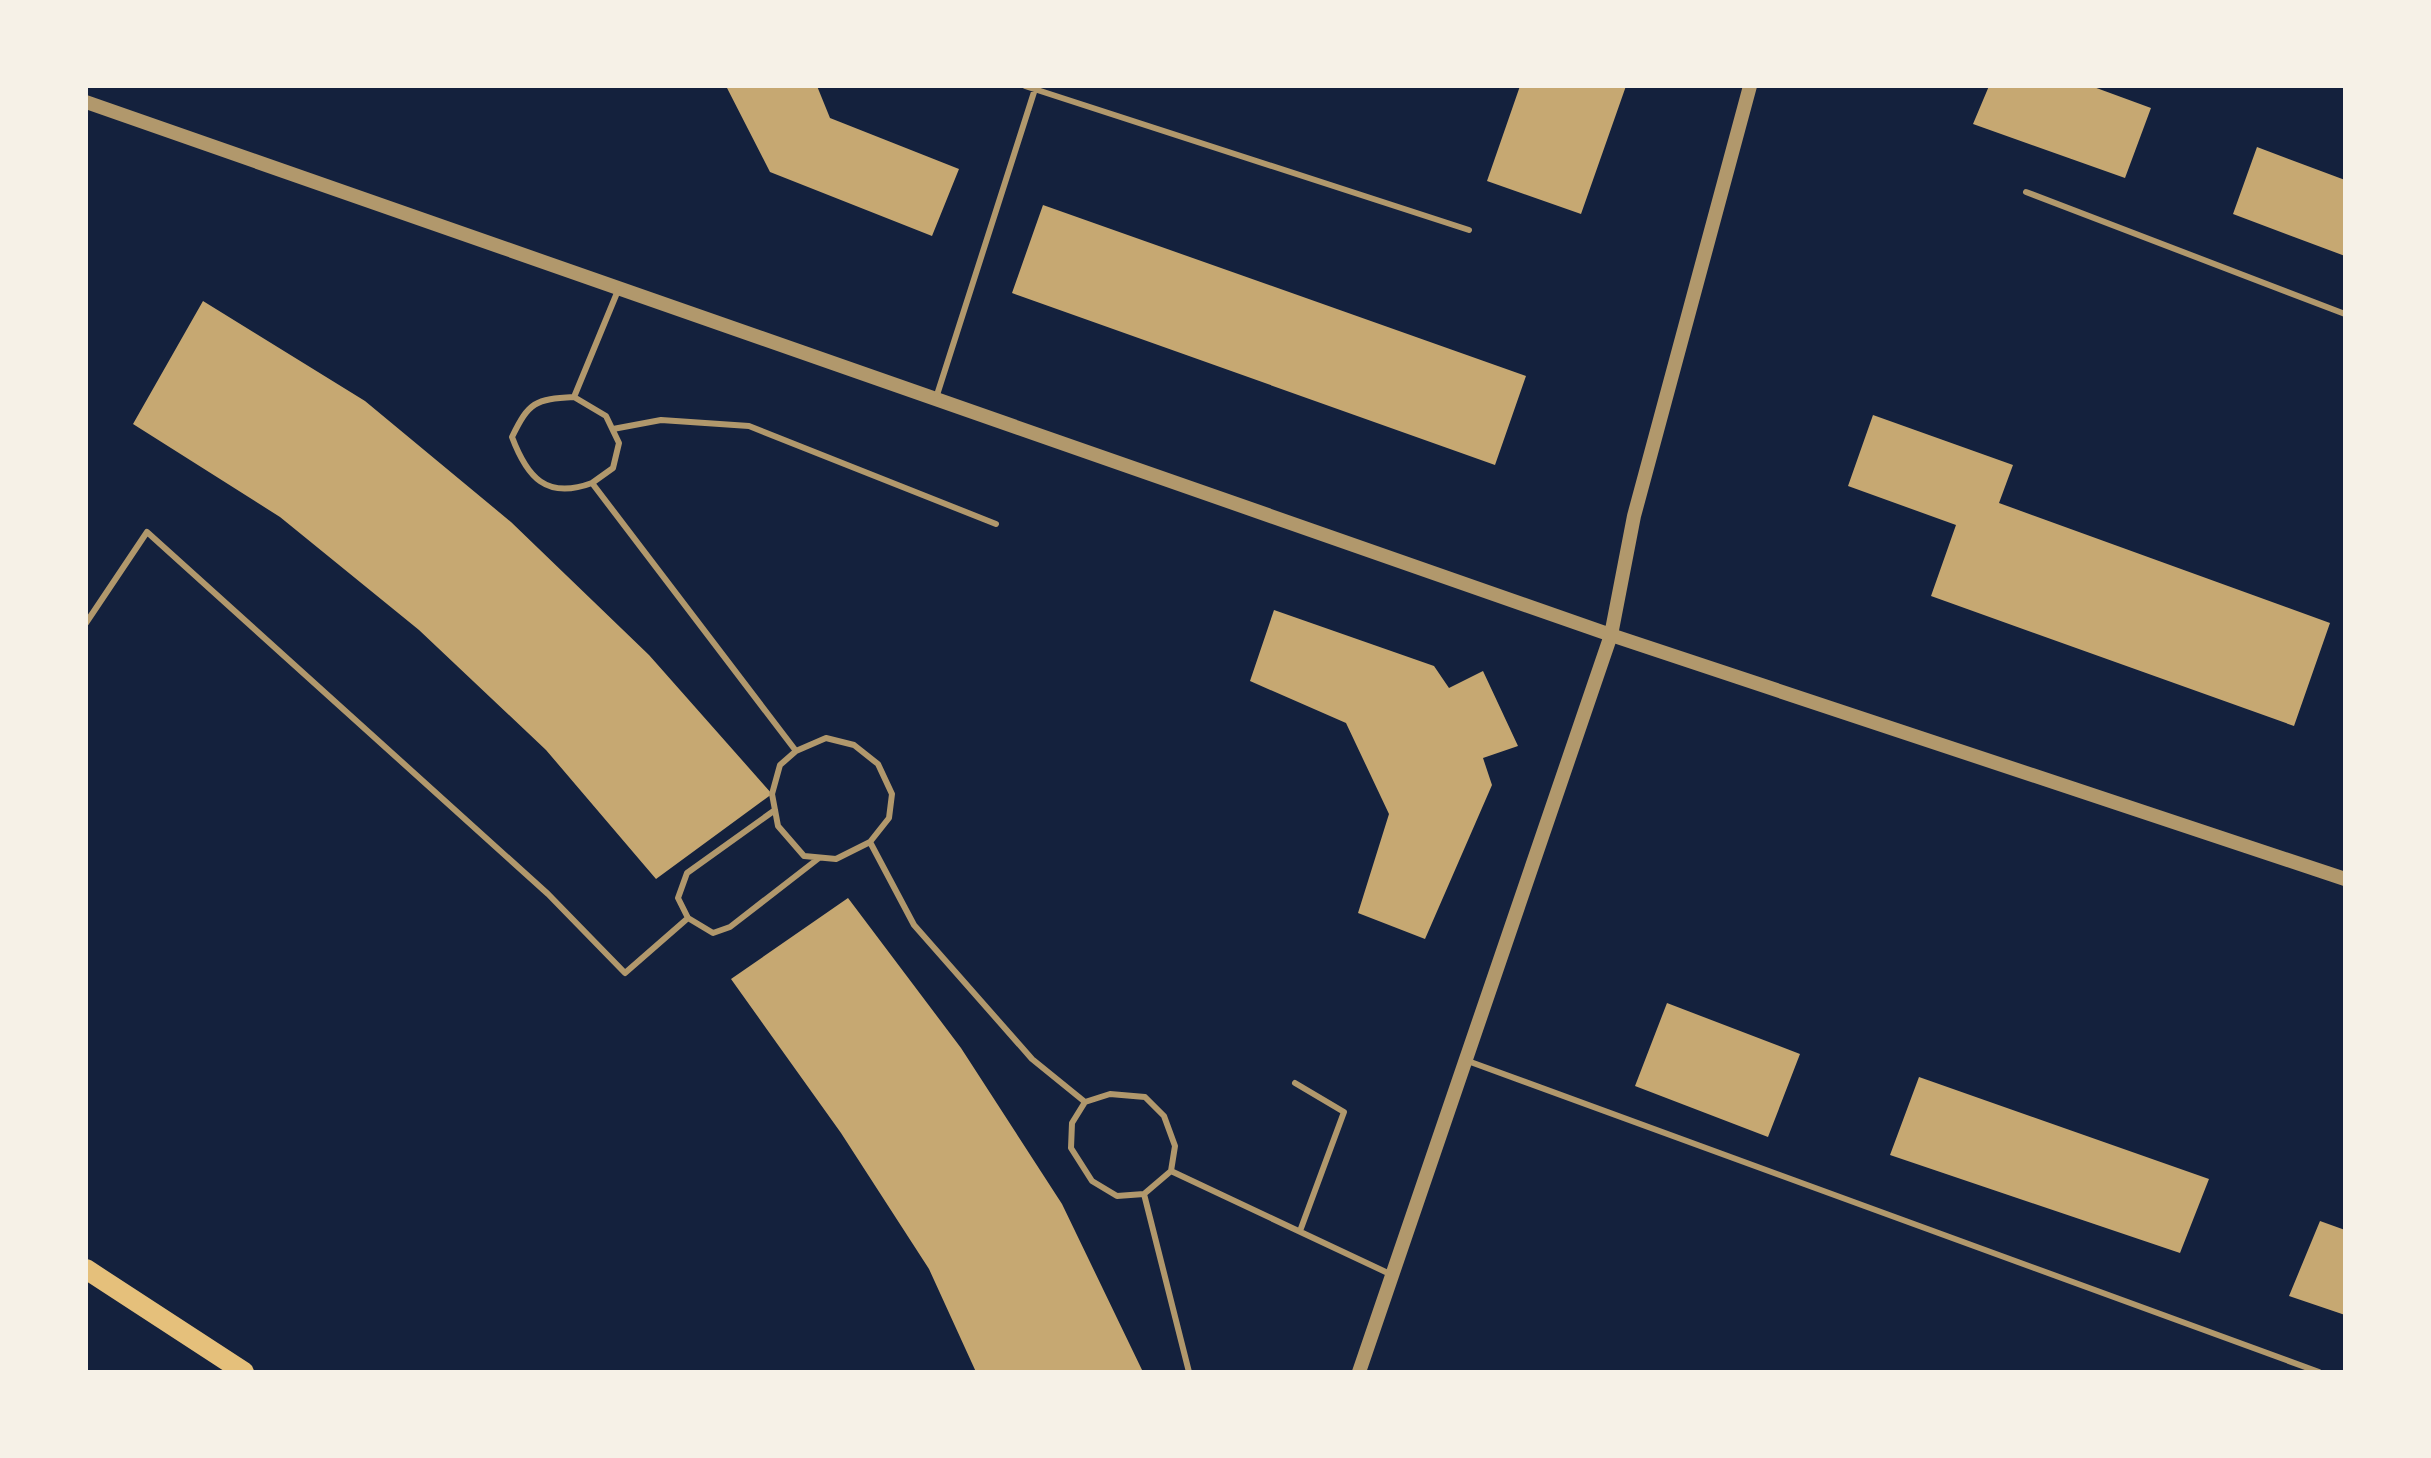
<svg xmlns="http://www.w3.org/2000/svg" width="2431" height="1458" font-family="'Titillium Web',sans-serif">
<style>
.building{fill:#c6a872}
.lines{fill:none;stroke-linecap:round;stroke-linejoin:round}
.service{stroke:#b1986c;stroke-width:6}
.tertiary{stroke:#b1986c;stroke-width:14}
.primary{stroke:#e5c07b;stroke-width:20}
</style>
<rect width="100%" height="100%" fill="#14213d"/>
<path class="building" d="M726,86H817L830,118L959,169L932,236L770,172Z
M1520,86H1626L1581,214L1487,181Z
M1989,86H2091L2151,108L2125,178L1973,124Z
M2257,147L2345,180V256L2233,214Z
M1043,205L1526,376L1495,465L1012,293Z
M203,301L365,401L511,522L649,655L772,794L656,879L546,750L419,630L280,517L133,424Z
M1873,415L2013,465L1999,503L2330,623L2294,726L1931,596L1956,525L1848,486Z
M1274,610L1434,666L1449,688L1483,671L1518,746L1483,758L1492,785L1425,939L1358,913L1389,814L1346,723L1250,681Z
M848,898L961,1048L1062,1204L1143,1372H976L929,1269L841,1133L731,979Z
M1667,1003L1800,1054L1768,1137L1635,1086Z
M1919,1077L2209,1179L2180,1253L1890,1155Z
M2320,1221L2345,1230V1315L2289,1296Z"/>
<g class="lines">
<path class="service" d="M1025,86L1469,230
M2026,192L2345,314
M619,288L574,397C535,399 529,402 512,437C527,477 546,500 592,483L796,751L826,738L854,745L878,764L892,794L889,818L870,842L914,925L1032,1059L1085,1102L1110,1094L1145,1097L1164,1116L1175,1146L1171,1171L1390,1274
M574,397L606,416L619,443L613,468L592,483
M936,398L1035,89
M613,429L661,420L749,426L996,524
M86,623L147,532L548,894L625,973L688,918
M796,751L780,765L772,794L778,826L804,856L836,859L870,842
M775,810L687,873L678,898L688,918L713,933L730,927L819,858
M1465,1060L2319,1372
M1295,1083L1344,1112L1300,1231
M1085,1102L1072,1123L1071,1148L1092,1181L1117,1196L1144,1194L1171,1171
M1144,1194L1189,1372"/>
<path class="tertiary" d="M86,102L1611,635L2345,879
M1359,1372L1611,635L1634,516L1750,86"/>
<path class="primary" d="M86,1269L244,1372"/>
</g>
<rect width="2431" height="1458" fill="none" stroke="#f6f1e7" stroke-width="176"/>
</svg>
